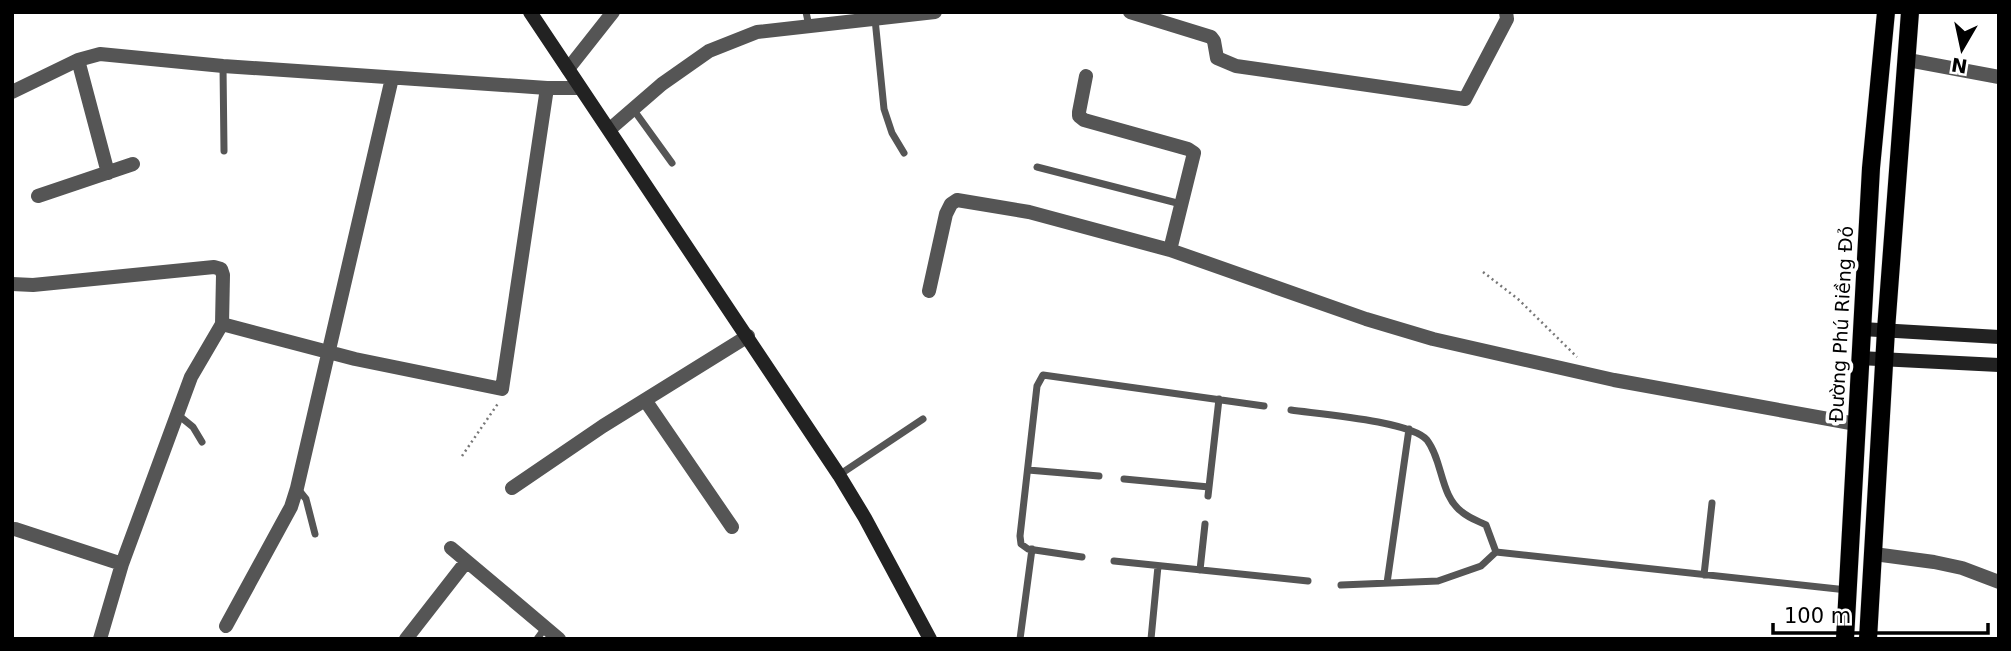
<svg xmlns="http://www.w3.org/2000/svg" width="2011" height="651" font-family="'DejaVu Sans',sans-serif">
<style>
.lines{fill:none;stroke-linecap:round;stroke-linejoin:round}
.primary-casing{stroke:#dbdbdb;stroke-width:19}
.path{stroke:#777;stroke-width:2.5;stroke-dasharray:2 3.5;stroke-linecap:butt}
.lane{stroke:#555;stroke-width:7}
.street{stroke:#555;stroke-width:14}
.secondary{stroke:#222;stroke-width:14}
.primary{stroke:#000;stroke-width:18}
.labels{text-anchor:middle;stroke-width:7;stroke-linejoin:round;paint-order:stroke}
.street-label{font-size:19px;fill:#000;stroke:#fff}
</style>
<rect width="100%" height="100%" fill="#fff"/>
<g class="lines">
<g class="primary-casing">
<path id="primary" d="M1845,639L1871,168L1886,12
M1868,639L1886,330L1910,12"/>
</g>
<path class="path" d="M1483,272L1518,299L1577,357
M462,456L499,402"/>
<path class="lane" d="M806,12L809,26
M875,19L884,109L892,133L904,153
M223,66L224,151
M633,109L672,163
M1037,167L1181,204
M1291,410C1319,414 1411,421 1427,440C1443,461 1440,496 1462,512C1469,518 1478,521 1486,525L1496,552
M177,414L193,427L202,442
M1028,470L1099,476
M839,475L923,419
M1124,479L1209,487
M298,489L306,499L315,534
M1208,496L1219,399
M1496,552L1847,590
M1082,557L1028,549L1021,544L1020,536L1037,386L1043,375L1264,406
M1114,561L1308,581
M1200,570L1205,524
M1704,575L1712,503
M1387,583L1409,429
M1341,585L1438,581L1481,566L1496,552
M537,639L545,628
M1020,639L1032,549
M1151,639L1158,566"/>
<path class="street" d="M1130,12L1211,37L1214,41L1217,58L1236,66L1465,99L1507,19L1506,12
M78,60L108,173
M1908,60L1999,77
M568,69L613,12
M1086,76L1079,112V116L1084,120L1188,149L1194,153L1170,250
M12,92L78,60L100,54L223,66L547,88H580
M610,129L662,84L709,51L757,32L935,12
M38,196L133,164
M12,284L33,285L214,267L221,269L223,275L222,324
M929,291L946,214L951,204L957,200L1029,212L1170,250L1366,319L1433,339L1614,380L1856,424
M645,400L732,527
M512,488L603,426L748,336
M15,529L122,564
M451,548L559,639
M1874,554L1934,562L1962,568L1999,582
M226,626L291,507L297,488L392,78
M100,639L122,564L191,377L222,324L355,359L502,389L547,88
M406,639L466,562"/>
<path class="secondary" d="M530,12L839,475L865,518L930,639
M1862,329L1999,337
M1859,358L1999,365"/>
<use href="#primary" class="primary"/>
</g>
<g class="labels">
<g class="street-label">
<text transform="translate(1841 324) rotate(-87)" y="7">Đường Phú Riềng Đỏ</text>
</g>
</g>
<rect width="2011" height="651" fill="none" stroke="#000000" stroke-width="28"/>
<g transform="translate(1962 49) rotate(189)" stroke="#ffffff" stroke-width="5" paint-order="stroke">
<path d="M0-5L12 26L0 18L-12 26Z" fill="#000000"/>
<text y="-10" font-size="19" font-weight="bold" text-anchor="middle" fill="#000000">N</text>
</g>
<path d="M1773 623v10h215v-10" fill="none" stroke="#000000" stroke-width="3.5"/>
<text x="1784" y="623" font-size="21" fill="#000000" stroke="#ffffff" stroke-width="5" paint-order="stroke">100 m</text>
</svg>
